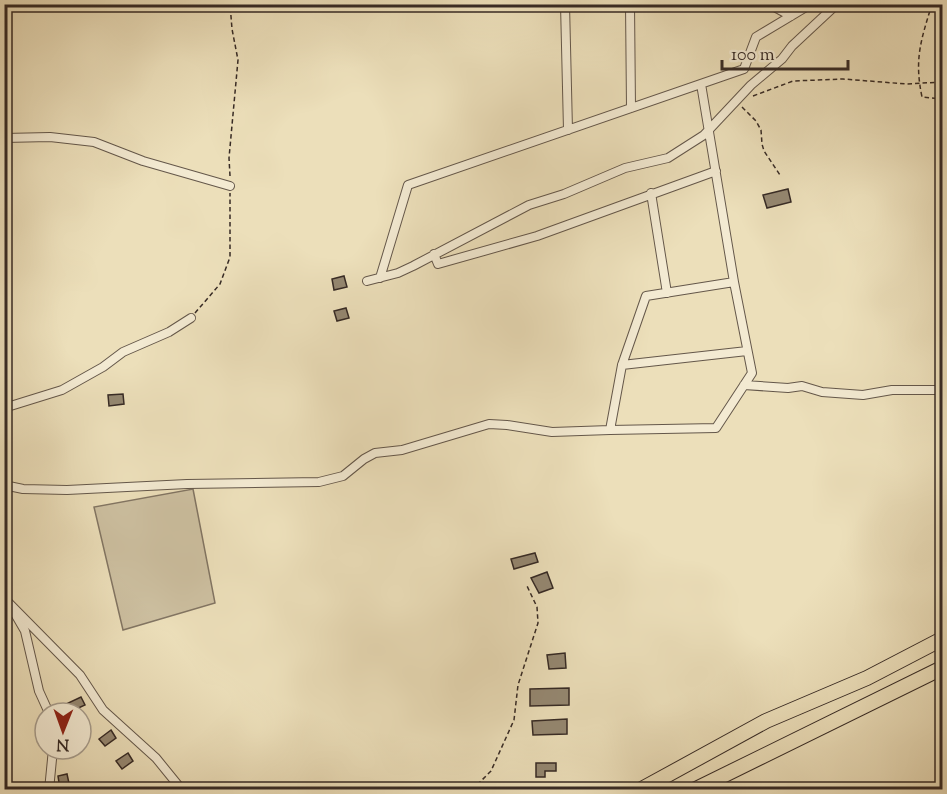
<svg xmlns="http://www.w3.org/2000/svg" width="947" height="794" font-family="'Sorts Mill Goudy',serif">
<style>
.green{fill:#cdc0a1;stroke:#827563;stroke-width:1.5}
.building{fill:#958872;stroke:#362a25;stroke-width:1.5}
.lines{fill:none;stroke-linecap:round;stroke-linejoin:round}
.street-casing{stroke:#64574a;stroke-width:10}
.highway-casing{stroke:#362a25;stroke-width:16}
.path{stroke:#362a25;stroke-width:1.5;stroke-dasharray:4.5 3;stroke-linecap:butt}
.street{stroke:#f3ead2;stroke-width:8}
.highway{stroke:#ecdfba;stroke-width:14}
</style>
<rect width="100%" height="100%" fill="#ecdfba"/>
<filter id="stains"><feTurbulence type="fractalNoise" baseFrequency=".00333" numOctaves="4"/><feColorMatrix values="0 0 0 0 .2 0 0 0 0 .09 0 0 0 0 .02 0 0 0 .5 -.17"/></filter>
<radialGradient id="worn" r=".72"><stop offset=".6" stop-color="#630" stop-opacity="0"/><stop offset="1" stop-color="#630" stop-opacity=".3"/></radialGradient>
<path class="green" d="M193,489L215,603L123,630L94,507Z"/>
<path class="building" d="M788,189L791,202L767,208L763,195Z
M344,276L347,287L334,290L332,279Z
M346,308L349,318L337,321L334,311Z
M123,394L124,404L109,406L108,395Z
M535,553L538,562L514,569L511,559Z
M547,572L553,588L539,593L531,578Z
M565,653L566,668L549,669L547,655Z
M569,688V705L530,706V689Z
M81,697L85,705L70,712L66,704Z
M567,719V734L533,735L532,721Z
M111,730L116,738L105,746L99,739Z
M128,753L133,761L122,769L116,761Z
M536,763H556V771H545V777H536Z
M67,774L70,788L60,789L58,776Z"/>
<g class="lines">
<g class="street-casing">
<path id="street" d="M565,4L568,130
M630,4L631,108
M769,4L791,16
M4,10L19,4
M701,84L734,282L752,373L716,428L610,430L622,365L646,296L734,282
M4,138L50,137L94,142L143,161L230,186
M651,193L667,293
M434,254L438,264L537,236L716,171
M380,278L408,185L744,69L756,37L811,4
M367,281L398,273L413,266L529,205L564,194L625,168L668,158L704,135L751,85L782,59L792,46L837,4
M622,365L747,351
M744,385L788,388L802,386L822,392L863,395L892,390H942
M4,408L62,390L103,367L123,352L169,332L191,318
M4,485L23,489L67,490L187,484L319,482L343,476L364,459L375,453L402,450L489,424L507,425L552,432L610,430
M4,598L80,675L103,710L156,758L182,790
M14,612L25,631L39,691L49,713
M49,790L53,749"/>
</g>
<g class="highway-casing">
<path id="highway" d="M640,790L766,721L867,678L942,639
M694,790L942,668"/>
</g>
<path class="path" d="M932,4C921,40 914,59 922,97L942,99
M753,96L793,81L843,79L907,84L942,82
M742,107L756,121L761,130L762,144L764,151L780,175
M230,176L229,158L238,60L232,29L230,4
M195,313L220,284L230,257V193
M472,790L491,771L514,720L518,685L538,623L537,607L527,586"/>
<use href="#street" class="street"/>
<use href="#highway" class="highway"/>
</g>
<rect width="947" height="794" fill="none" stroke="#ecdfba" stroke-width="24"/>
<rect x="6" y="6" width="935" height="782" fill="none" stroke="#362a25" stroke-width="3"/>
<rect x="12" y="12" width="923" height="770" fill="none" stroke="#362a25" stroke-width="1.5"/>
<g transform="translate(63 731) rotate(181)"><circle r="28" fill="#f3ead2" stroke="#a79d8d" stroke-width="1.5"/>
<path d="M0-4.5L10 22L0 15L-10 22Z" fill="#8f2418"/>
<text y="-9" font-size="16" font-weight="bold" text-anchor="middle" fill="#362a25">N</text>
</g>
<path d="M722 60v9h126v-9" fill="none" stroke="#362a25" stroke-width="3"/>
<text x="731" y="60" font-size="18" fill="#362a25" stroke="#f3ead2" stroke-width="4.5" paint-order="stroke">100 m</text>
<rect width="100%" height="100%" filter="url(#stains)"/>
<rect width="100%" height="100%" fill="url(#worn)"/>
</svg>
